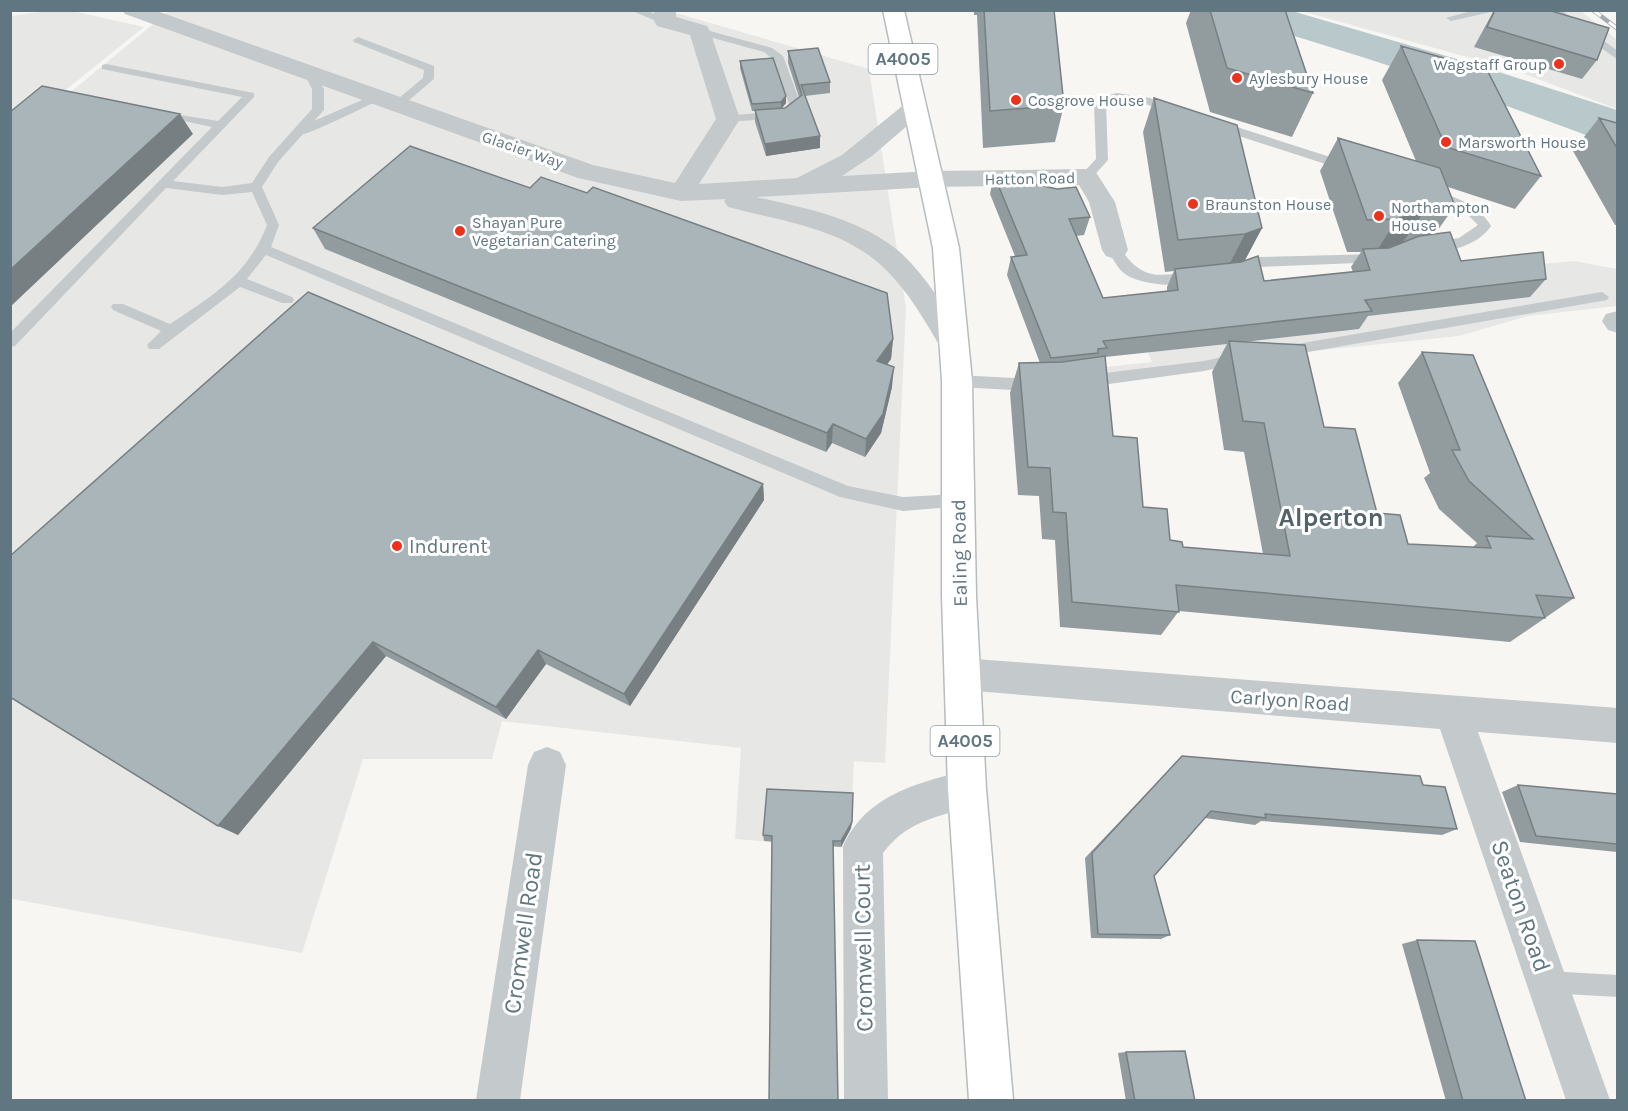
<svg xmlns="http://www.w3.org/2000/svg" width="1628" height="1111" font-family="Karla,sans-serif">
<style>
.built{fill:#e7e8e6}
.water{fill:#b9c9cb}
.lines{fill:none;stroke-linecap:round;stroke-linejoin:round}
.primary-casing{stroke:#b7bcbf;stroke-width:3}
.lane{fill:#c4c9cb;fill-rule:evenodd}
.street{fill:#c4c9cb;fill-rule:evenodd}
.primary{fill:#fff;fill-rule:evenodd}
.rail-casing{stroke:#a2abaf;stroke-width:4.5}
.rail{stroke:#fff;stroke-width:3;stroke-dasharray:10;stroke-linecap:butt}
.wall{fill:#929c9f;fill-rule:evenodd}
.shaded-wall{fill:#777f82}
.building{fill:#aab5b9;stroke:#777f82;stroke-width:1.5}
.poi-dot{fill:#ec311d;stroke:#fff;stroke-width:2}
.labels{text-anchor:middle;stroke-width:6;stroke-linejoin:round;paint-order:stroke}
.far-poi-label{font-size:16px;fill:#607680;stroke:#fff;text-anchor:start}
.far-street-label{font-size:16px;fill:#607680;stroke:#fff}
.shield{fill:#fff;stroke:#909fa6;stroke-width:1.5}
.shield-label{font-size:18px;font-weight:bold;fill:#607680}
.poi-label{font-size:20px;fill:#607680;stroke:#fff;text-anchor:start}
.street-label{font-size:20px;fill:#607680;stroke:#fff}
.near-street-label{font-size:24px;fill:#607680;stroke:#fff}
.district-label{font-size:26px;font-weight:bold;fill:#52636a;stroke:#fff}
</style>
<rect width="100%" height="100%" fill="#f7f6f3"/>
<path class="built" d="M46,11H72L144,27L11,134V16Z
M169,11H669L869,69L906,308L885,763L854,761L850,848L735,839L741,748L502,721L492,759H363L302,953L13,899L10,895V142Z
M1301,11H1581L1617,40V109L1514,70Z
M1574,261L1617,269V306L1528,316L1459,336L1015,382L1014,377L1152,362L1128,303Z"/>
<path class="water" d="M1208,11H1292L1477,65L1617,110V147C1482,95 1348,50 1208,11Z"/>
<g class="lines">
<g class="primary-casing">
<path id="primary" d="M883,10H904L959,248L972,381L976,596L986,789L1013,1100H969L948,789L942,596V381L933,248Z"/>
</g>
<path class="lane" d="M630,10H646L670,21L669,23H661Z
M1475,10H1500L1451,21L1446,18Z
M1549,10H1561L1618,51V60Z
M699,28L772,48L783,56L801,105L785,118L724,122V116L782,111L789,104L774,60L764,52L695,33V29Z
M358,37L434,66V79L401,107H393V103L423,78L424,70L354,42L353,40Z
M106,64L254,93V97L173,181L222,187L252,183L269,157L312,109V89L305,75L307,73H315L324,89V110L314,121L371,96H379V100C367,106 310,134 303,134L278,162L262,187L279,225L271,247L848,486L903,497L958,494L964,496L966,501L964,506L903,511L840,497L266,255L247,279L292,297L294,300L292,303H282L240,287L159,349H149L147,345L161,331L113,310L111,307L113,304H123L170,324C212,296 248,275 267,225L252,192L222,195L166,188L15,346L10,347V333L212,127L156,115V111L218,121L242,97L102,69V65Z
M1117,93L1150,98L1180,110L1174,114C1153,108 1127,92 1106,104L1108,160L1090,180H1082L1080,177L1082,174L1096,159L1094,103L1104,96Z
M1218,121L1352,164L1354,167L1352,170H1344L1214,128L1212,125Z
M1432,190C1456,197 1478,204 1491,226C1480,243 1450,255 1429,249L1427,246L1429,243L1459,238L1478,225L1465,212L1428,197L1426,194Z
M1115,246L1120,247C1149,297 1184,261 1198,277C1187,291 1138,284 1125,274C1117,268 1113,259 1108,250Z
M1377,254L1384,259L1382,262L1259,267L1239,273L1232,268L1234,265L1258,257Z
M1602,292L1609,297L1607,300L1285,356L1278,351L1285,346Z
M1236,354L1241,355L1243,359L1241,363L1204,371L1087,387L1082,385L1080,381L1082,377L1087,375L1204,361Z
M957,375L1034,379L1039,381L1041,385L1039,389L1034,391L957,387L952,385L950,381L952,377Z
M1547,971L1618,975V997L1547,993L1540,989L1536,982L1540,975Z"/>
<path class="street" d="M122,10H154L593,165L675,183L716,119L690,35L657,26L654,21V10H676V17L707,26L710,31L740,119L699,184L797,178L842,155L906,103L914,101L922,103L926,108L922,113L872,156L842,176L931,171L1086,169L1095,171L1115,202L1128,250L1124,256L1115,259L1106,256L1102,250L1089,202L1079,185L931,187L756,197C805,208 862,219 901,253C927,277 945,309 964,339L968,346L964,353L954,356L944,353C926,323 909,291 882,266C841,228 781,221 728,207L724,201L726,199L681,201L578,178L125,14Z
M1618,311V333L1608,330L1602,321L1606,314Z
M962,658L1618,708V743L1478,732L1610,1100H1566L1440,729L962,690L949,686L944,674L949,662Z
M547,747L560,752L566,765L520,1100H476L528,765L534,752Z
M967,770L980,776L986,789L980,802C942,818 910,817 883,853L888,1100H844L843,847C865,795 918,783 967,770Z"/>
<use href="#primary" class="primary"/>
<g class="rail-casing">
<path id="rail" d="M1593,10L1618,29"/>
</g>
<use href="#rail" class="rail"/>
</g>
<path class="wall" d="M974,10H1054L1064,105L1055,142L983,148L977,15H974Z
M1191,10H1285L1313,93L1292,137L1210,112L1186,23Z
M1494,10H1548L1597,60L1582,79L1474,47Z
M1401,46L1541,176L1515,209L1448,187L1455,206L1435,234L1461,261L1546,279L1530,297L1368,316L1359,329L1244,342L1324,427L1377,513L1408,544L1473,547L1477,543L1439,509L1424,478L1430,473L1398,383L1422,352L1574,598L1510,642L1179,611L1161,635L1060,627L1055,540L1042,539L1039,496L1018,495L1010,393L1019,363H1040L1007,275L1011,257L1015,256L990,194L994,175L1090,217L1084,235L1076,236L1103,298L1167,291V287L1174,271L1165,272L1143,132L1154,98L1262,228L1245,260L1264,281L1353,272L1351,267L1361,252H1347L1320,171L1338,138L1416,161L1382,80ZM1227,344L1212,372L1224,450L1244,452L1263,554L1183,547L1170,540L1143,507L1113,436L1105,357Z
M788,51L830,82V93L805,96L820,148L766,156L755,122V111H752L740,68V61L786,96V103L781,109L785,108L799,97L788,63Z
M1599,118L1617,123V225H1615L1573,151Z
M530,188L587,193L893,339L891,359L887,364L892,387L881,433L865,457L832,443L826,452L325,249L313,228Z
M763,484L764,500L630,706L546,664L506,719L386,656L238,835L10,697Z
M1182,756L1423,785L1457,829L1442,835L1261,821L1255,825L1205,818L1154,876L1170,935L1161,939L1091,938L1085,858Z
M1518,785L1617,794V852L1520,842L1502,792Z
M852,822L851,828L841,847L764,841L763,835Z
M1417,940L1526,1101H1446L1402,944Z
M1126,1052L1195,1101H1126L1118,1053Z"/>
<path class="shaded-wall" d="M786,96V103L781,109V102Z
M180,114L193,134L10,307V270Z
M820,136V148L766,156L765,144Z
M1426,209L1403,242L1376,252L1397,219Z
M1262,228L1245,260L1228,267L1245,234Z
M893,339L891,359L876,380L877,361Z
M894,367L892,387L881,433L865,457L866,439Z
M833,424L832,443L826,452L827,433Z
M763,484L764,500L630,706L624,694Z
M373,642L386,656L238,835L218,826Z
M538,650L546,664L506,719L496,707Z
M852,822L851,828L841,847V841Z"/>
<path class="building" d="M984,10H1054L1064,105L990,111Z
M1210,10H1285L1313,93L1227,68Z
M1495,10H1548L1609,28L1597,60L1487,27Z
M1401,46L1487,70L1541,176L1446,147Z
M818,48L830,82L801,85L820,136L765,144L755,110L785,108L802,95L788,51Z
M773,58L786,96L781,102L752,104L740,61Z
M42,86L180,114L10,270V112Z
M1154,98L1237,125L1262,228L1245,234L1178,240Z
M1599,118L1617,123V148Z
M1338,138L1440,168L1455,206L1426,209L1397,219L1367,220Z
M410,146L530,188L541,177L587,193L593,187L887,293L893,339L877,361L894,367L883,414L866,439L833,424L827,433L313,228Z
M994,175L1057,189L1076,187L1090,217L1069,219L1103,298L1178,290L1175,269L1241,262L1258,256L1264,281L1370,270L1363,249L1389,248L1419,236L1450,232L1461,261L1543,252L1546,279L1365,300L1372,311L1103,341L1107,348L1098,349V353L1051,358L1011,257L1027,255Z
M308,292L763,484L624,694L538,650L496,707L373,642L218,826L10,697V556Z
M1229,341L1305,345L1324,427L1355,429L1377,513L1400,515L1408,544L1491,548L1486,536L1533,539L1469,481L1452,450H1460L1422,352L1473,355L1574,598L1536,595L1545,618L1176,585L1179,612L1072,602L1066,513L1053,512L1050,468L1028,467L1019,363L1062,362L1105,356L1113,436L1137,438L1143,507L1167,509L1170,540L1182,542L1183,547L1290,556L1264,423L1243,421Z
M1182,756L1420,776L1423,785L1445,787L1457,829L1265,814L1266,818L1211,811L1154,876L1170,935L1098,934L1092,853Z
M1518,785L1617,794V844L1536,836Z
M767,789L853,793L852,822L841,841H833L838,1101H769L772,836L763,835Z
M1417,940L1475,941L1526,1101H1463Z
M1185,1051L1195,1101H1135L1126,1052Z"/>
<g class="poi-dot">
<circle cx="1559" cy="64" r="6"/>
<circle cx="1237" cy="78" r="6"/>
<circle cx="1016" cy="100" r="6"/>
<circle cx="1446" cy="142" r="6"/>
<circle cx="1193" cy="204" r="6"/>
<circle cx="1379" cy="216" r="6"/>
<circle cx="460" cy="231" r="6"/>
<circle cx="397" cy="546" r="6"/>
</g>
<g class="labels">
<g class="far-poi-label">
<text x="1547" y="70" text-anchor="end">Wagstaff Group</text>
<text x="1249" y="84">Aylesbury House</text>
<text x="1028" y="106">Cosgrove House</text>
<text x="1458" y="148">Marsworth House</text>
<text x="1205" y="210">Braunston House</text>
<text x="1391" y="213">Northampton<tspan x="1391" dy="18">House</tspan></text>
<text x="472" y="228">Shayan Pure<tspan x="472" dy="18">Vegetarian Catering</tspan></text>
</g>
<g class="far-street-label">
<text transform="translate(523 149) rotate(19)" y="6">Glacier Way</text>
<text transform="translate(1030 178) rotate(-1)" y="6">Hatton Road</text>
</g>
<g class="shield">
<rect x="868.5" y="44" width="69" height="30" rx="4.5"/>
<rect x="930.5" y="726" width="69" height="30" rx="4.5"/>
</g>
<g class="shield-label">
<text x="903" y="65">A4005</text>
<text x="965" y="747">A4005</text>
</g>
<g class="poi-label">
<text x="409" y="553">Indurent</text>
</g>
<g class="street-label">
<text transform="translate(959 553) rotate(-91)" y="7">Ealing Road</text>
<text transform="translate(1290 700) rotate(4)" y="7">Carlyon Road</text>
</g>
<g class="near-street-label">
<text transform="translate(1521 906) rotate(71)" y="8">Seaton Road</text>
<text transform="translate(523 933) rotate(-82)" y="8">Cromwell Road</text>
<text transform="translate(863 948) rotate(-91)" y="8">Cromwell Court</text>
</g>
<g class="district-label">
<text x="1331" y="526">Alperton</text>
</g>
</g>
<rect width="1628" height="1111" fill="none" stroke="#607680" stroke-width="24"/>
</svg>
